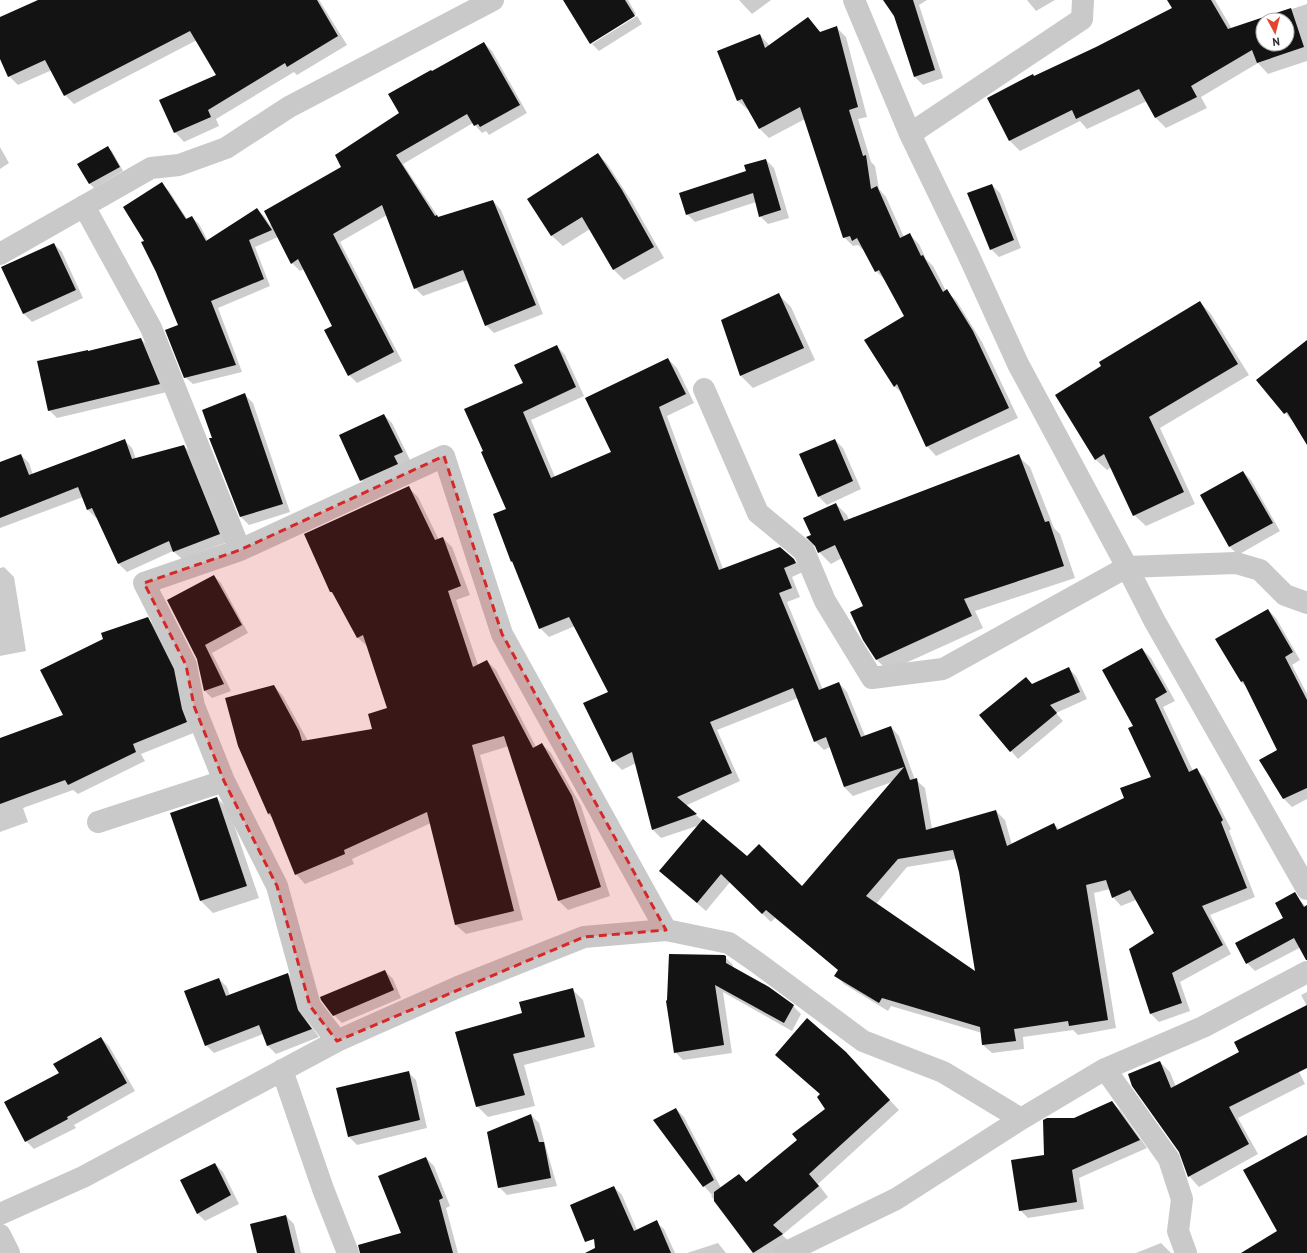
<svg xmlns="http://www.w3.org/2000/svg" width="1307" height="1253" font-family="'PT Sans',sans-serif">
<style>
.shadow{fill:#0003;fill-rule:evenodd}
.building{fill:#131313;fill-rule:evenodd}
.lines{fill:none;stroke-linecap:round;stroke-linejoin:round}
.minor{stroke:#c9c9c9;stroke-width:22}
.marked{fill:#d62828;fill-opacity:0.2;stroke:#d62828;stroke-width:3;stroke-dasharray:8 5;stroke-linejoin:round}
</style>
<rect width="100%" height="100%" fill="#fff"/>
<path class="shadow" d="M38,0H319L347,45L297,75L294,72L216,119L219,126L184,142L175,132L218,75L197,40L74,104L65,95L52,70L18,85L9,76L0,57V24Z
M565,0H628L636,14L592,42V44L564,1Z
M739,0H771L752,14Z
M885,0H927L919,5L943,78L923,85L915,77L895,16Z
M1027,0H1055L1036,11Z
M1168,0H1215L1232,29L1307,4V61L1268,74L1258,63L1201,97L1207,108L1166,128L1156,118L1147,101L1087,129L1080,121L1020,151L1010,141L1034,77L1097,48L1173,8ZM1263,20H1287V44H1263Z
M637,16L642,24L599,51L592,44Z
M808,18L821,33L836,27L846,37L867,117L858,119L871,162L875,166L879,189L886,197L904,237L909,234L919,244L926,259L933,266L946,291L956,300L982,342L1018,418L936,456L927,446L903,394L894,386L905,316L886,281L876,271L864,249H862L858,245L853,246L844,237L805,119L769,138L760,129L748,109H747L737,100L760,35L770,46Z
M484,43L492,51L527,113L489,135L486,131L482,133L473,123L403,164L439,218L493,201L501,210L543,314L494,333L486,325L468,280L423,296L415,288L387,215L340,242L402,361L357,383L349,375L333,327L304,269L300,271L292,263L278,237L255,247L270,286L218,308L242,372L193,384L185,377L179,326L145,241L161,184L169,191L187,219L192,217L199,224L208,241L257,209L264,216L270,225L342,168L400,113L432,72Z
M0,147L9,163L0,169Z
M108,148L112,151L123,171L94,188L90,184L78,165Z
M598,154L608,165L632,202L664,258L624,280L614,270L590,229L563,246L552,236L528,199Z
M766,160L774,168L789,218L768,224L760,216L756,202L695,222L687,214Z
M992,185L1000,193L1021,248L999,257L991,249Z
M54,244L62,252L83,298L32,322L24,314L3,267Z
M779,295L791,307L815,360L753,388L741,376L723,320Z
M1200,302L1211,314L1249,375L1160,428L1195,504L1146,526L1134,515L1112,467L1107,470L1095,459Z
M141,339L149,347L167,392L57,418L49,410L89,352Z
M1307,345V443L1293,422L1258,380Z
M557,346L565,355L584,396L531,420L555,477L612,453L668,359L677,368L694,403L667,416L723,569L793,559L802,568L803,572L792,577L800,597L787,602L823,690L839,683L847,692L865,736L891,727L899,736L915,780H916L925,788L932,829L996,811L1005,820L1012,845L1054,824L1060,830L1125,799L1152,778L1134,726L1142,649L1151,658L1175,701L1163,707L1193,771L1196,769L1205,778L1231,829L1229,831L1255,897L1210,915L1231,954L1180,982L1190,1011L1159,1022L1150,1013L1155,933L1136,900L1121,906L1113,897L1110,889L1094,893L1116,1028L1078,1035L1073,1030L1023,1037L1024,1049L992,1053L983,1045L982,1033L891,1006L888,1011L844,984L836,976L839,970L775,918L771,922L730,882L706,911L660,871L700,825L661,838L653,830L636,763L622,770L613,761L610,693L575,626L549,637L540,628L514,564L511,561L507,510L524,383ZM798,698L815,741L824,750L830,747L844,787L853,796L892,782L802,887L747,857L685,806L740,781L717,730ZM956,859L960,872L977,973L876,904L907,867Z
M245,395L253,403L290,512L249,525L241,517L210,439L213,438Z
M384,415L392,423L410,460L369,488L361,480Z
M124,440L132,448L136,459L184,446L192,454L228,542L182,559L173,551L127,572L119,564L98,517L96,518L88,510L83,497L0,528V463L21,455L29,463L33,475Z
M835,440L843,448L861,489L827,505L819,497L800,455Z
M1018,456L1030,467L1054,528L1060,534L1075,578L975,611L983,628L888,671L877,660L864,639L865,607L842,558L831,564L819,552L813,536L836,504L847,515L849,520Z
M1243,472L1251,480L1280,531L1238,555L1230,547L1201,495Z
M408,487L418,497L439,540L443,538L452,547L470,595L456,600L478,665L487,661L496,670L536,747L542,744L551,753L581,806L610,896L568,910L559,901L509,746L480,755L523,920L466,934L456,925L431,823L352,859L354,864L305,884L296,874L273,818L268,814L274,686L283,696L308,741L374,730L389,708L368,647L358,638L334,595L331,592Z
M4,567L14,577L26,651L0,656V568Z
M214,576L221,583L248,633L212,653L231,691L212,698L205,691L198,659Z
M1268,610L1276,618L1300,660L1292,665L1307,694V799L1292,807L1284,799L1261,760L1279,750L1248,688L1241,682Z
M147,618L157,628L183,679L196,732L141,754L145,761L78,794L73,790L23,808L28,822L0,832V749L64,715Z
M1069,669L1076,676L1087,699L1056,713L1063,721L1018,759L980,715L1032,685Z
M217,798L229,810L259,898L213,913L201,901Z
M1294,894L1307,908V944L1255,971L1247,963L1284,918Z
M725,957L733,965V968L769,988L793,1006L801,1014L792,1031L723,992L732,1053L683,1060L675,1052Z
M385,971L393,979L401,998L342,1023L334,1015Z
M288,974L296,982L306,1019L319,1037L276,1054L268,1046L263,1034L214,1053L206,1045L219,979L227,987L230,996Z
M572,989L583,1000L595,1047L524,1065L535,1106L488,1117L477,1106L523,1013Z
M1307,992V1058L1295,1064L1305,1084L1238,1118L1258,1154L1199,1187L1189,1176L1160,1062L1170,1072L1176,1087L1240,1052L1307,1006L1301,995Z
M101,1038L109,1046L135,1091L74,1125L76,1128L34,1149L26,1141L60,1074Z
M777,1055L855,1063L899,1110L818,1184L828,1197L782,1235L792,1244L778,1253H754L711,1196L712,1195L704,1186L676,1109L684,1117L721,1188L746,1183L799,1140L826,1109L821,1095Z
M408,1072L416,1080L427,1128L357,1145L349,1137Z
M1112,1102L1120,1110L1147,1148L1079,1178L1084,1209L1028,1218L1020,1210L1045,1155L1074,1119Z
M531,1115L539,1123L557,1186L507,1195L499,1187Z
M426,1158L434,1166L450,1206L446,1208L458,1253H391L403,1234Z
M215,1164L223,1172L239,1204L205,1221L197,1213Z
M614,1187L622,1195L637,1230L656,1222L664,1229L675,1253H614Z
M286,1216L294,1224L301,1253H258Z
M718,1243L726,1253H687Z
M1161,1243L1171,1253H1136Z"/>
<path class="building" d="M38,0H317L338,36L287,67L285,63L208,110L211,117L174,133L159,100L216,75L190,31L64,96L45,60L8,77L0,59V17Z
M563,0H625L635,16L590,44Z
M883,0H913L935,70L914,77L894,16Z
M1167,0H1211L1228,29L1291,8L1304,47L1257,63L1252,50L1191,86L1197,97L1155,118L1139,89L1076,119L1072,110L1009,141L987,98L1033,74L1034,76L1096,47L1172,8ZM1263,20H1287V44H1263Z
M808,17L820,32L837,26L858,107L849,110L863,156L866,155L871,189L877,186L900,238L910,233L921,256L923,255L943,292L947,289L973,331L1009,408L926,447L897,384L894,387L864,340L904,316L879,270L875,272L857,238L852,241L850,236L843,238L800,107L759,129L742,99L737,101L717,51L760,34L765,48Z
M484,42L520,105L480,127L478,124L474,126L467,114L396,155L435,216L437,215L438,217L493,200L536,305L485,326L463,270L414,289L382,205L333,234L394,352L348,376L324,330L332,326L298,259L291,264L264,211L341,167L335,155L399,113L388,94L431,70L432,71Z
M108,146L120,167L89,184L77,164Z
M598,153L622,190L654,247L613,270L582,217L551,236L527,199Z
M766,159L781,210L759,217L753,193L686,215L679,193L746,171L744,165Z
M162,182L186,219L192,216L206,241L257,208L272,230L249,240L264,279L211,301L236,365L184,378L165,330L178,325L156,272L141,242L144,241L123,207Z
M992,184L1014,240L990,250L967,193Z
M54,243L76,290L23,314L1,267Z
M779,293L804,348L740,376L721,320Z
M1200,301L1238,364L1149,417L1184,492L1133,516L1104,454L1095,460L1055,395L1101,366L1099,362Z
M141,338L160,384L48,411L37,361L88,350V351Z
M1307,340V445L1287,412L1284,414L1256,380Z
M557,345L576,387L523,412L551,478L611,452L585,398L668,358L686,394L659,407L719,570L780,547L794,559L796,563L784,568L792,588L779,593L819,690L839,682L861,737L891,726L910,780L917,778L926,830L996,810L1007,846L1054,823L1057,830L1124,798L1120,788L1151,777L1128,728L1133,726L1102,670L1142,648L1167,692L1155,699L1189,772L1197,768L1223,820L1221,822L1247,888L1202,906L1223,945L1172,973L1182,1003L1150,1014L1129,949L1154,933L1130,890L1112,898L1106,880L1086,885L1108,1020L1069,1026L1068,1021L1014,1029L1016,1041L982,1045L980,1027L882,998L879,1003L834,976L838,970L766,910L762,914L721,874L697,903L659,871L703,819L747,856L759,844L802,886L904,767L844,787L826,737L814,742L793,688L710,722L732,773L677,797L697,814L652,830L632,752L612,762L583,703L608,692L569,617L539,629L512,561L511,562L493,514L506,509L481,452L483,451L464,409L523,383L514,365ZM953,850L959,872L975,971L866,896L898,859Z
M245,393L283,504L240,517L209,438H212L202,410Z
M384,414L403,452L394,456L398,464L360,481L339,435Z
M125,439L132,459L184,445L220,534L173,552L169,541L118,564L92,508L87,510L78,487L0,518V462L21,454L29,475Z
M835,439L853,481L818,497L799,454Z
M1019,454L1045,522L1049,521L1064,566L964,599L972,616L876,660L863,640L850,612L863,606L835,545L818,553L815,546L806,537L811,535L803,518L836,503L844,521Z
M1243,471L1273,523L1229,547L1200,495Z
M409,486L435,540L443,537L461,586L448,591L473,667L487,660L533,748L542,743L572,796L601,887L558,901L504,736L472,745L514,911L455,925L427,812L344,850L345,854L295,875L270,813L268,814L238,746L225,698L274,685L299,731L302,741L372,729L368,714L387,708L363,635L357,638L332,592H330L304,534Z
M214,575L242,625L205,645L224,684L204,691L197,659L167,600Z
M1268,609L1293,652L1285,657L1307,700V788L1283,799L1259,760L1277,750L1243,681L1241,682L1215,639Z
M148,617L174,669L182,709L187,722L133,744L136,752L68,785L65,780L0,804V738L63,715L40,670L103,639L101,633Z
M1069,667L1080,692L1050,705L1057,713L1010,752L979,715L1026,677L1032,684Z
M217,797L247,886L200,901L170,813Z
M1295,892L1304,907L1307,905V960H1306L1294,938L1246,964L1235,943L1283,918L1275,903Z
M669,954L724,955L726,956V963L769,987L794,1005L784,1023L715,985L724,1045L674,1053L666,1001L667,1000Z
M385,970L394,990L333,1016L321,1000L320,997Z
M288,973L298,1010L312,1029L267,1046L259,1025L205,1046L184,991L219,978L226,996Z
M573,988L585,1037L513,1054L525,1095L476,1107L455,1032L522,1013L519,1002Z
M1307,1005V1068L1229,1107L1249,1144L1188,1177L1179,1152L1132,1086L1128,1074L1160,1061L1171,1088L1239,1052L1234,1042Z
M807,1018L846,1052L890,1100L809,1174L819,1186L773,1225L783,1234L753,1253L714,1201V1192L739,1174L746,1182L797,1140L792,1134L825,1109L817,1097L820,1094L775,1055Z
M101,1037L127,1083L67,1117L68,1119L25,1142L4,1102L59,1073L53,1064Z
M409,1071L420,1120L348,1137L336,1088Z
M1112,1101L1140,1140L1072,1170L1077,1202L1019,1211L1011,1160L1044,1155L1043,1120L1047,1118H1074Z
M676,1108L714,1180L703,1187L653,1120Z
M531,1114L539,1142H544L551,1178L498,1188L487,1132Z
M1307,1135V1253H1241L1277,1231L1243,1170Z
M426,1157L443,1198L439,1200L453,1253H360L358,1245L401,1233L378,1176Z
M215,1163L231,1195L197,1214L180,1180Z
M614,1186L634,1231L657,1220L671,1253H585L595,1248L594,1239L585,1242L570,1205Z
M286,1215L295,1253H257L250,1224Z"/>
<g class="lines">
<path class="minor" d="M854,0L910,134L967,252L1018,364L1127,567L1154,620L1307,889
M910,134L1082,19L1083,0
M84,206L151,328L240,550
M0,254L151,168L179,165L226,148L289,107L493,0
M704,389L758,513L804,551L825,601L872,678L943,669L1127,567L1236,563L1260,570L1285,595L1307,603
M98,822L224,781
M337,1041L310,1006L277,886L224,781L194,706L186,665L144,583L240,550L444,456L502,634L666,930
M1105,1069L1169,1159L1182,1199L1178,1231L1186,1253
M282,1070L323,1189L348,1253
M0,1214L83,1177L337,1041L458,987L584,937L666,930L729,943L755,961L863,1041L943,1072L1021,1119L1105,1069L1203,1027L1307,972
M0,1235L9,1253
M785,1253L896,1199L1021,1119"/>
</g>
<path class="marked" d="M444,456L502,634L666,930L584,937L337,1041L310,1006L277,886L224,781L194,706L186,665L144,583L240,550Z"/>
<g transform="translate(1275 32) rotate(173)"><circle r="19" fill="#ffffff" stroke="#ababab"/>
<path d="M0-3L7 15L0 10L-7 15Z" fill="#e3462e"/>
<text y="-6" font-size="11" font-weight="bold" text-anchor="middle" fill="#2c2c2c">N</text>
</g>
</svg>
